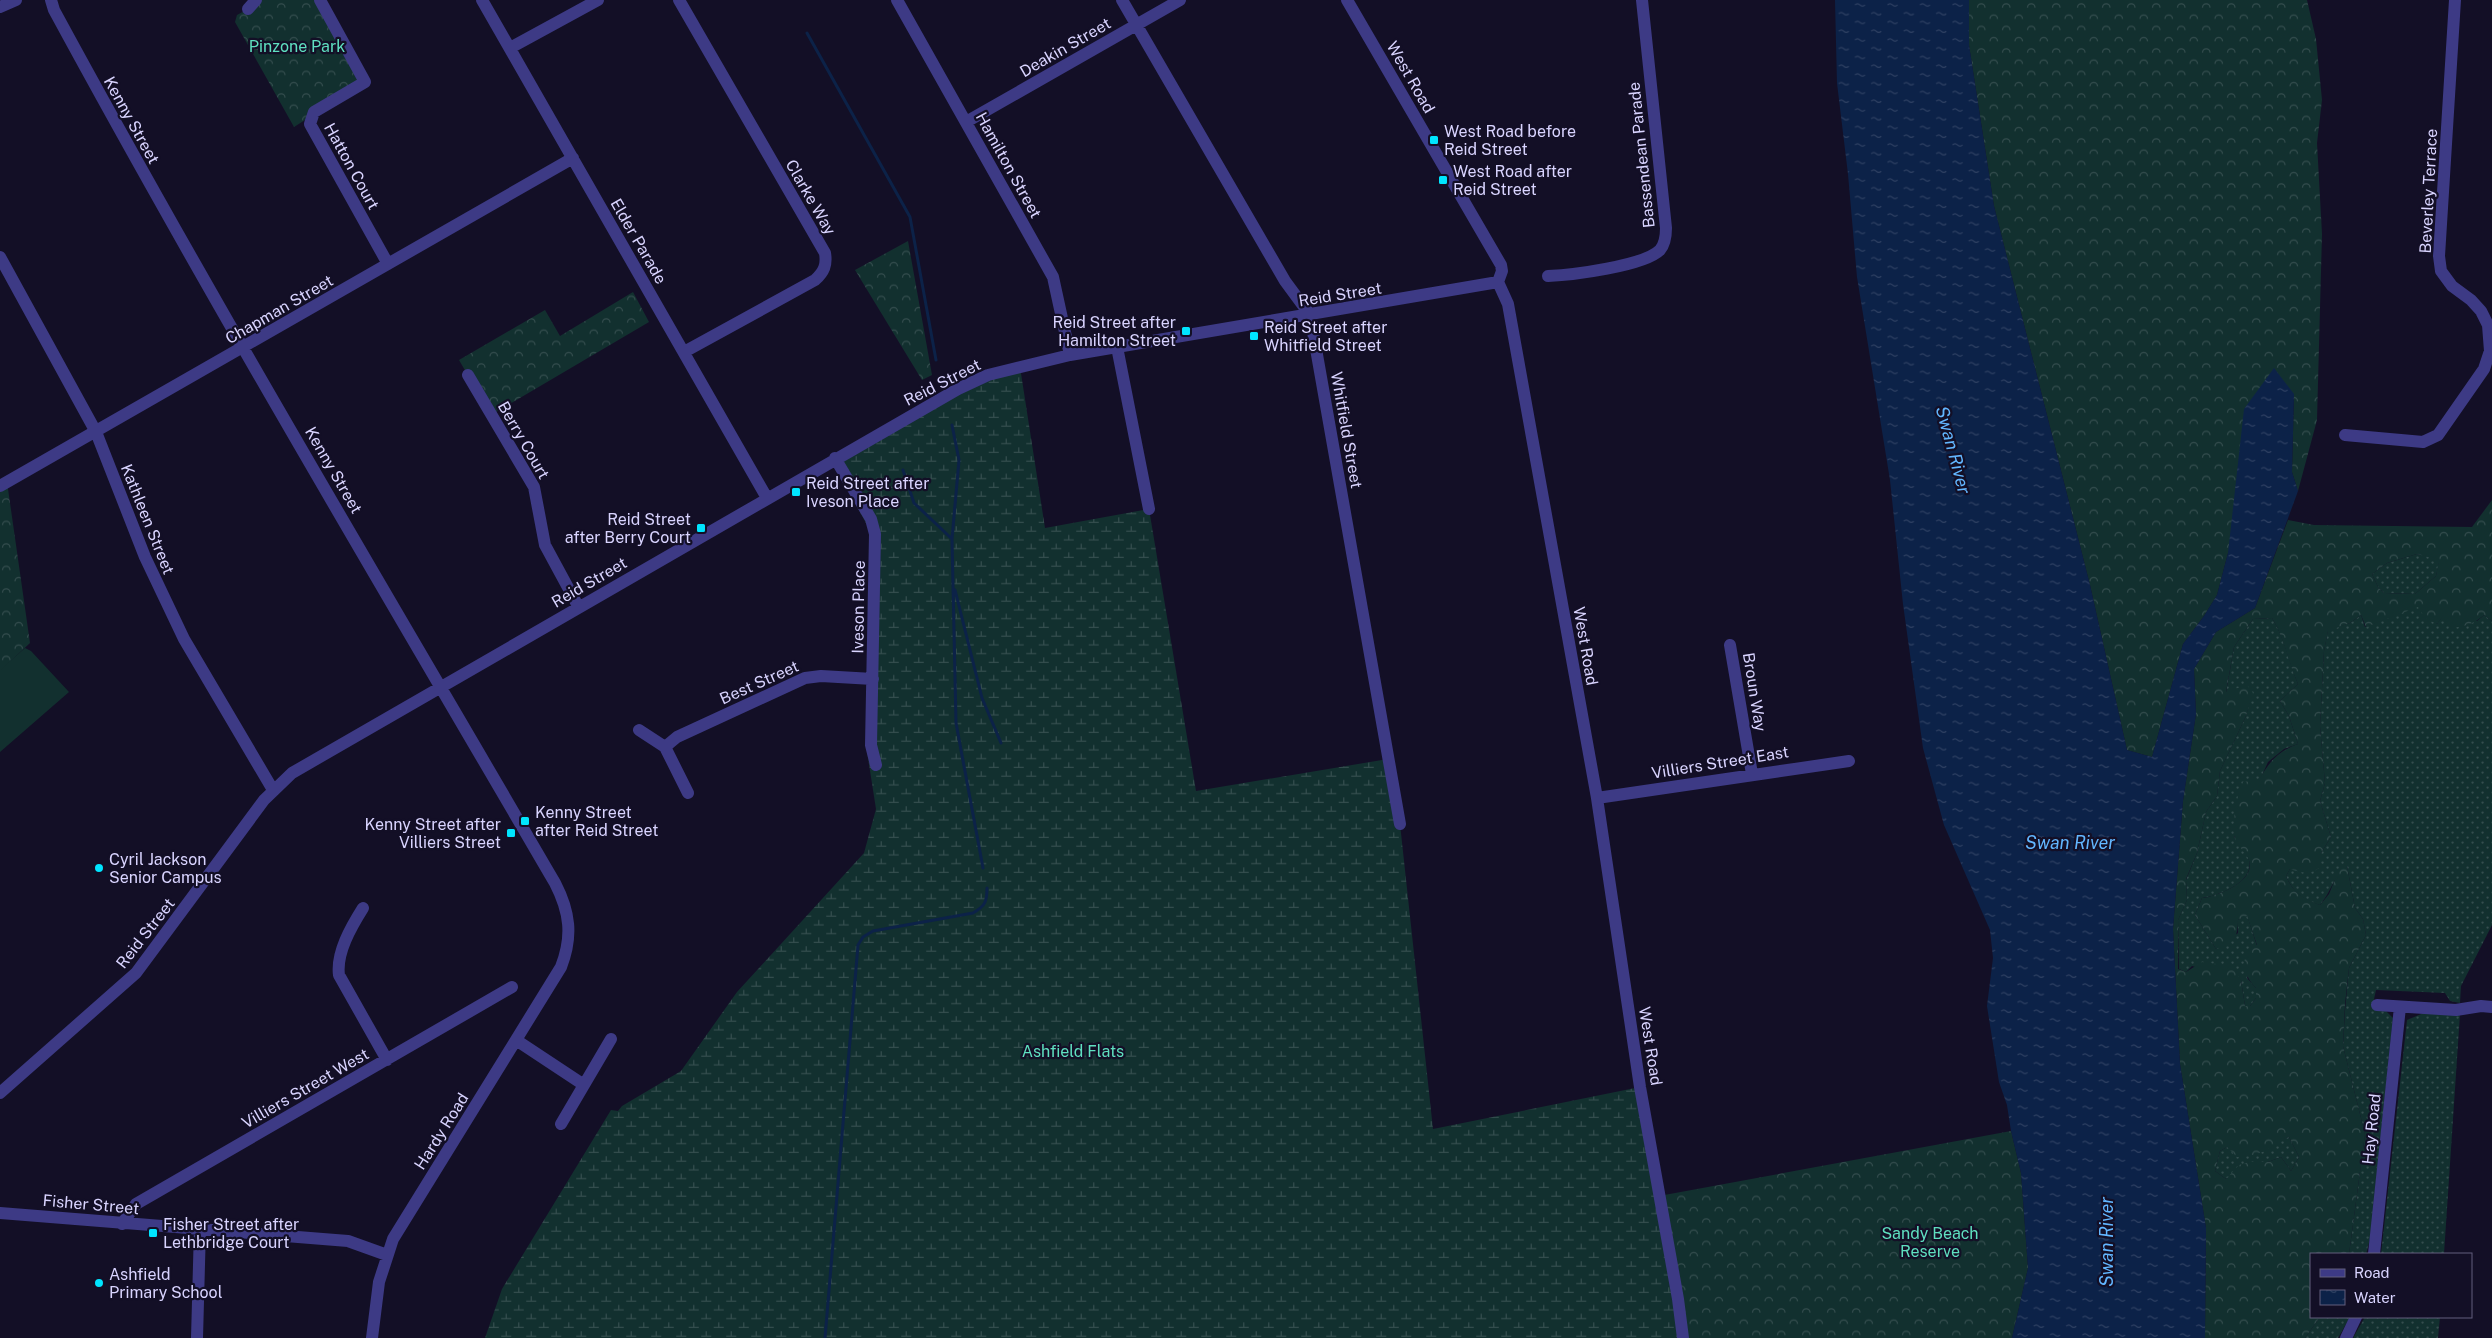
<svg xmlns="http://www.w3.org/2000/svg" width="2492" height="1338" font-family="'Public Sans',sans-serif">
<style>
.grass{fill:url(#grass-dots)}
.forest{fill:url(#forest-crowns);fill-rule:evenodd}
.wetland{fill:url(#wetland-marsh)}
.pitch{fill:#12302f}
.water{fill:url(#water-ripples)}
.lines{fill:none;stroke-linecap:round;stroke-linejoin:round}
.stream{stroke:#0c2248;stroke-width:3}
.minor{stroke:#3d3a85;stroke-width:12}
.poi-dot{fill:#00e5ff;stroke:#130f26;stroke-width:2}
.labels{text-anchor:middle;stroke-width:4.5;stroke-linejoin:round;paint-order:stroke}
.park-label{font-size:16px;fill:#5fe0c0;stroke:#130f26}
.street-label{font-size:16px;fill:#d9d4ff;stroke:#130f26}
.poi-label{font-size:16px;fill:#d9d4ff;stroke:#130f26;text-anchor:start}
.water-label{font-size:18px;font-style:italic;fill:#62b6ff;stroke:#130f26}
</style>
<defs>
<pattern id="grass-dots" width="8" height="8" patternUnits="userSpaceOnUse" patternTransform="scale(1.25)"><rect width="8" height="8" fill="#12302f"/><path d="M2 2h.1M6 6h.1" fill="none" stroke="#344d4e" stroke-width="1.8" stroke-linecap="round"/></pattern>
<pattern id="forest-crowns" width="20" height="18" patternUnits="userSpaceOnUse" patternTransform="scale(1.25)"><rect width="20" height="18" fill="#12302f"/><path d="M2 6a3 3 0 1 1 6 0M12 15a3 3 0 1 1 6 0" fill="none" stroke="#344d4e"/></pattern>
<pattern id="wetland-marsh" width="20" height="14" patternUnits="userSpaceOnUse" patternTransform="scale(1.25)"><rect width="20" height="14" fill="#12302f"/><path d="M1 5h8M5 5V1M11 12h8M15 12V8" fill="none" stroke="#344d4e"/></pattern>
<pattern id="water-ripples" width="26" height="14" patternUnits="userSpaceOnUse" patternTransform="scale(1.25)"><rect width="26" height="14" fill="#0c2248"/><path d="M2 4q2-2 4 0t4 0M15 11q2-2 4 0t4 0" fill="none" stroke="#2f4163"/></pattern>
</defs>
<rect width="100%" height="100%" fill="#130f26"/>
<path class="grass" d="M2417,554L2440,558L2436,576L2415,594L2384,593L2378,587L2372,574L2387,563Z
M2418,606L2437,624L2444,614L2477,621L2484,615L2492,621V925L2461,986L2460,1003L2450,1001L2445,993L2376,990L2372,1008L2386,1011L2393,1018L2370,1239L2366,1254H2349L2365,1134L2343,1046L2345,1011L2349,968L2366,935L2363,919L2355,908L2347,866C2331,880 2333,889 2320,905C2303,899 2294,894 2286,876L2290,869L2321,853L2331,837L2320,801L2325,783L2320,726L2324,651L2328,630L2350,623L2361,615L2365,627Z
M2272,618C2285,639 2289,662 2298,684L2280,701L2289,716L2298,744L2284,749L2268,762L2234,837C2239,843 2247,852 2249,860C2255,882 2218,896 2202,898L2195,915L2216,949L2238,933V920L2247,915L2257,946L2247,978L2256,988V998L2250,1006H2245L2241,980L2192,966L2186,972L2179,969L2178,920L2187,900L2186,880L2197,853L2206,812L2217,796L2220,771L2246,716L2252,693H2226L2234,647L2253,619Z
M2426,1012L2460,1014L2444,1254H2381L2407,1020Z
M2289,1137L2299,1157L2291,1171L2281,1157L2268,1162H2249L2226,1179L2215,1171L2220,1151L2227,1147L2264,1151L2281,1139Z
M2320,1317H2350L2338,1338H2305Z
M2365,1317H2440L2438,1338H2353Z"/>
<path class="forest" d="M256,0H320L365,82L294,127L235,22L237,15L248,9Z
M1969,0H2307L2316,39L2322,100L2317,143L2322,234L2317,420L2298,491L2292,472L2294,394L2228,553L2217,595L2204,616L2183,644L2152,757L2127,750L2090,585L1994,206L1969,45Z
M908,241L932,375L922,380L855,270Z
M633,292L649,322L491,415L459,360L545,310L560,336Z
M7,482L30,643L0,671V486Z
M2492,500V621L2484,615C2474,624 2464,627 2450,628L2444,615L2437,624L2425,618L2418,607L2366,627L2361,615L2350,623L2328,631L2324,651L2320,726L2325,783L2320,801L2331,837L2321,853L2319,868C2309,875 2302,873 2290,869L2286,876C2294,894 2303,898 2320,905L2329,894L2340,867L2347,866L2355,908L2363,919L2366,935L2349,968L2345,1004L2343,1046L2365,1134L2349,1254H2311V1317H2320L2305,1338H2205L2206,1228L2180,1064L2173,929L2183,801L2196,714L2194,669L2216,632L2255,608L2288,520L2314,525L2472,527ZM2417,554L2439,560L2436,576L2415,594L2384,593L2378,587L2372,574L2387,563ZM2272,618C2285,639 2288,662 2298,684L2280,701L2289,716L2298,744C2278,751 2269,762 2259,780L2243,782C2236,798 2233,818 2234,835C2235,843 2244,851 2248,858C2259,880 2218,896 2202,898L2195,915L2216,949C2233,942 2238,939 2238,920L2247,916L2257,945L2246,950C2243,967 2244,975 2256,988V998L2250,1006H2245L2241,980L2231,966L2202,962L2186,972L2178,969V920L2187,900L2186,879L2197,853L2206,812L2217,796L2220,771L2246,716L2253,693L2247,685L2226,692L2234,647L2253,619ZM2289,1137L2299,1157L2291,1171L2281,1157L2268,1162H2249L2239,1165L2226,1179L2215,1171L2220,1151L2227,1147L2237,1157C2246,1156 2256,1155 2265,1151C2273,1147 2279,1140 2289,1137Z
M2011,1131L2021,1173L2028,1268L2012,1338H1683L1659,1196Z"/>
<path class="wetland" d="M1020,367L1045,528L1149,509L1196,791L1388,759L1400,824L1433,1129L1640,1087L1683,1338H485L502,1289L611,1110L618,1111L622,1106L681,1071L737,992L864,853L876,809L866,745L873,536L832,461L958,389Z"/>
<path class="pitch" d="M25,648L31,651L69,692L0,752V670Z"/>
<path class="water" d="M1835,0H1969V45L1994,206L2090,585L2127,750L2152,757L2183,644L2204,616L2217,595L2228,553L2244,409L2274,368L2294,394L2292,472L2298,491L2255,608L2216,632L2194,669L2196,714L2183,801L2173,929L2180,1064L2206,1228L2205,1338H2012L2028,1268L2021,1173L2011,1131L2007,1105L1999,1082L1987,1006L1993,958L1990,930L1944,825L1923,748L1903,604L1890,480L1857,277L1848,174L1837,83Z"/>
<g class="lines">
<path class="stream" d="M807,33L910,217L936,360
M952,425L959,460L952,539L956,723L983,868
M903,470L914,503L952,539
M955,590L982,698L1001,743
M825,1338L858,945L863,937L873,931L973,913C985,906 987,902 987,888"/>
<path class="minor" d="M51,0L54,10C214,305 386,593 555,883C570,912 573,936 561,967L393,1239L379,1282L372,1338
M320,0L365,82L314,112L310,124L388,264
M482,0L767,498
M679,0L825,253C827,265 824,272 815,280L684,352
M897,0L1053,277L1070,355
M1122,0L1285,281L1310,315L1400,824
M1347,0L1501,265L1502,271L1498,282L1508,304L1597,798L1640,1087L1678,1299L1683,1338
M0,7L16,0
M248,9L256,0
M510,48L598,0
M966,122L1180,0
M0,257L96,432L145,557L184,639L273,790
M1548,276C1572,275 1644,266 1660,250C1665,244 1666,236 1666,228L1642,0
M1117,347L1149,509
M468,375L534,487L545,545L578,606
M2345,435L2423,442L2438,435L2484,369L2490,351L2488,325L2481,311L2471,300L2452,286L2441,271L2439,256L2455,0
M835,458L871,519L875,534L871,745L876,765
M0,486L573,158
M1730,645L1752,774
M639,730L665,747L677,737L805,678L821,676L873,679
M665,747L688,793
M1597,798L1849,761
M363,908C351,927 336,953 339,975L387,1060
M2377,1005L2456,1010L2481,1006L2492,1007
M516,1040L584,1085
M0,1093L136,973L264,800L292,773L958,389L988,375L1070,355L1498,282
M561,1124L611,1039
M0,1213L348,1241L387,1255
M122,1224L136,1204L512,987
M2374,1254L2400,1007
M197,1338L200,1228
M2346,1338L2356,1317"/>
</g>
<g class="poi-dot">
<rect x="1429" y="135" width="10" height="10" rx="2.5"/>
<rect x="1438" y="175" width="10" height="10" rx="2.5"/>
<rect x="1181" y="326" width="10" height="10" rx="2.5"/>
<rect x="1249" y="331" width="10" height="10" rx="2.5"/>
<rect x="791" y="487" width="10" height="10" rx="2.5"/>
<rect x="696" y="523" width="10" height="10" rx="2.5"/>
<rect x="520" y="816" width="10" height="10" rx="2.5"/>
<rect x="506" y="828" width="10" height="10" rx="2.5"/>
<circle cx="99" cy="868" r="5"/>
<rect x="148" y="1228" width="10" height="10" rx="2.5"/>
<circle cx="99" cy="1283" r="5"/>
</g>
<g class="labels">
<g class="park-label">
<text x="297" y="52">Pinzone Park</text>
<text x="1073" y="1057">Ashfield Flats</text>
<text x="1930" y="1239">Sandy Beach<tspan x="1930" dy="18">Reserve</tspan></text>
</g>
<g class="street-label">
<text transform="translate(1065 47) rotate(-30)" y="6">Deakin Street</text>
<text transform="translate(1411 77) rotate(60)" y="6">West Road</text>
<text transform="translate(132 120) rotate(61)" y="6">Kenny Street</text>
<text transform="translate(1641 155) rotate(-96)" y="6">Bassendean Parade</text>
<text transform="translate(1009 165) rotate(61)" y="6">Hamilton Street</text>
<text transform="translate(352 166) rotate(61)" y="6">Hatton Court</text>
<text transform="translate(2428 191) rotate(-87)" y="6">Beverley Terrace</text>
<text transform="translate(811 197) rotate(60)" y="6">Clarke Way</text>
<text transform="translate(639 241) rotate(60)" y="6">Elder Parade</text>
<text transform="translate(1340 294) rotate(-9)" y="6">Reid Street</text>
<text transform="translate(279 309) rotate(-30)" y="6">Chapman Street</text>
<text transform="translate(942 382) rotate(-27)" y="6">Reid Street</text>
<text transform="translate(1347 430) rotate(80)" y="6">Whitfield Street</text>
<text transform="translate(524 440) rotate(60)" y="6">Berry Court</text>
<text transform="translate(334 470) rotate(60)" y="6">Kenny Street</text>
<text transform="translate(148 519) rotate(68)" y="6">Kathleen Street</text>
<text transform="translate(589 582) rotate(-30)" y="6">Reid Street</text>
<text transform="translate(858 607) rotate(-89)" y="6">Iveson Place</text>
<text transform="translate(1586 646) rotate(80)" y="6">West Road</text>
<text transform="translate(759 682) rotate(-24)" y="6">Best Street</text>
<text transform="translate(1755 692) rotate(81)" y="6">Broun Way</text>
<text transform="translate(1720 762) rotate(-9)" y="6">Villiers Street East</text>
<text transform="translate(145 933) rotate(-52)" y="6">Reid Street</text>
<text transform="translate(1651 1046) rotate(81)" y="6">West Road</text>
<text transform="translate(305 1088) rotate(-30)" y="6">Villiers Street West</text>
<text transform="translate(2371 1129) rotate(-84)" y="6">Hay Road</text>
<text transform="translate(441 1131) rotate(-58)" y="6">Hardy Road</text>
<text transform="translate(91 1204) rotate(5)" y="6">Fisher Street</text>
</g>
<g class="poi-label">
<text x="1444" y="137">West Road before<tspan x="1444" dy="18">Reid Street</tspan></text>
<text x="1453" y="177">West Road after<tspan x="1453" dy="18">Reid Street</tspan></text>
<text x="1176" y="328" text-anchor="end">Reid Street after<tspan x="1176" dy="18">Hamilton Street</tspan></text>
<text x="1264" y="333">Reid Street after<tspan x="1264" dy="18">Whitfield Street</tspan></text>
<text x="806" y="489">Reid Street after<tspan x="806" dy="18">Iveson Place</tspan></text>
<text x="691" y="525" text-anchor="end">Reid Street<tspan x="691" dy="18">after Berry Court</tspan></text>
<text x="535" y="818">Kenny Street<tspan x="535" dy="18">after Reid Street</tspan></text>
<text x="501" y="830" text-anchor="end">Kenny Street after<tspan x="501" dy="18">Villiers Street</tspan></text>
<text x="109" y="865">Cyril Jackson<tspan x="109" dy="18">Senior Campus</tspan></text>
<text x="163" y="1230">Fisher Street after<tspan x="163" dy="18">Lethbridge Court</tspan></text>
<text x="109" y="1280">Ashfield<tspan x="109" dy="18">Primary School</tspan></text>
</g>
<g class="water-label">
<text transform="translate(1953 450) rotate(75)" y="6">Swan River</text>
<text x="2070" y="849">Swan River</text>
<text transform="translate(2107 1242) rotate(-90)" y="6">Swan River</text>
</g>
</g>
<rect x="2310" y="1253" width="162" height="65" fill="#130f26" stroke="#625e7d"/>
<rect x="2320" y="1269" width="25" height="8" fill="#3d3a85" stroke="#625e7d"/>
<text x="2354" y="1278" font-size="15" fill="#d9d4ff">Road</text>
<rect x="2320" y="1290" width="25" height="15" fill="url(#water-ripples)" stroke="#625e7d"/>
<text x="2354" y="1303" font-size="15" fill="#d9d4ff">Water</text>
</svg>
